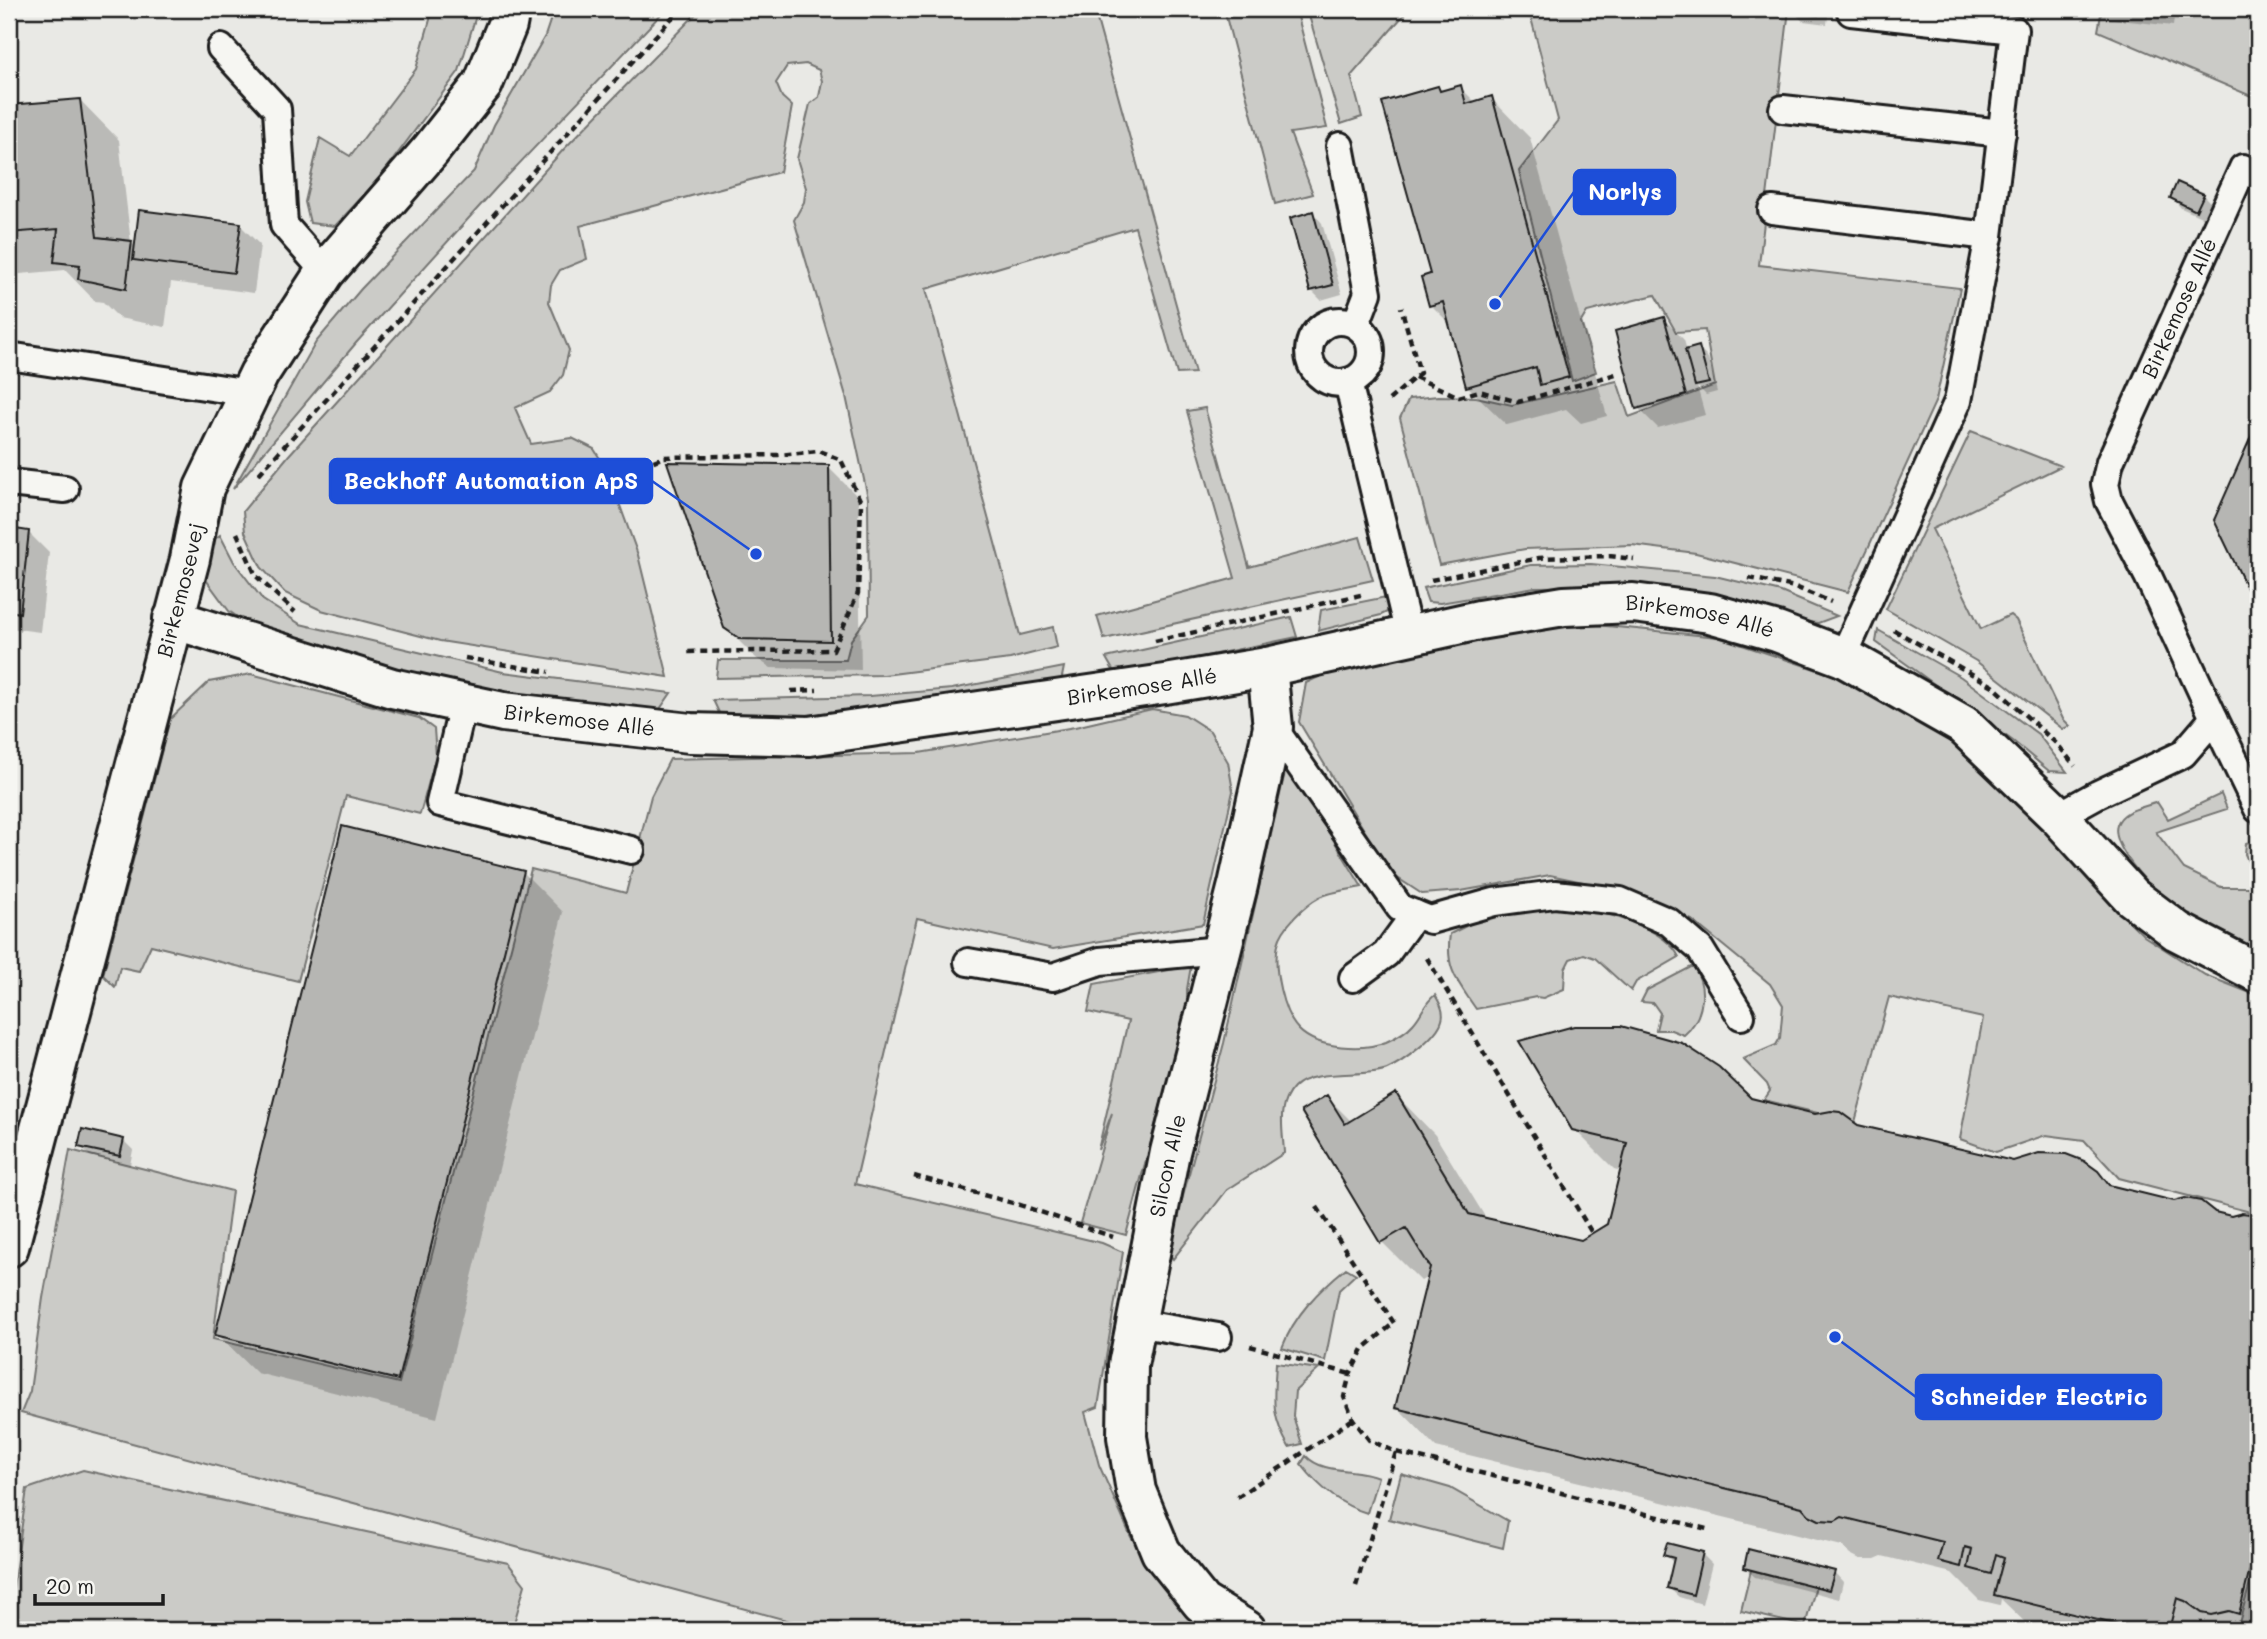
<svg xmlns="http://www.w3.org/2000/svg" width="2267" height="1639" font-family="Mali,sans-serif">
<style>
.green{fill:#cbcbc7;stroke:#747472;stroke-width:2}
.shadow{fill:#0003}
.building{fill:#b6b6b3;stroke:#1c1c1c;stroke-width:2}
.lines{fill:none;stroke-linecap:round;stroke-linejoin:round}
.lane-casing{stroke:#1c1c1c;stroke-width:32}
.street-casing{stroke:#1c1c1c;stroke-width:44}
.secondary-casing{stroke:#1c1c1c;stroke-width:44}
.path{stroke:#1c1c1c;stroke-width:4.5;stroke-dasharray:7 5;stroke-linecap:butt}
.lane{stroke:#f6f6f2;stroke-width:26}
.street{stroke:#f6f6f2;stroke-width:38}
.secondary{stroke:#f6f6f2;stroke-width:38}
.labels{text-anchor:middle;stroke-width:6;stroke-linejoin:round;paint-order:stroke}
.street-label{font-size:21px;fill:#1c1c1c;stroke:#f6f6f2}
.leader{fill:none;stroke:#1d4ed8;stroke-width:2.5}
.callout-dot{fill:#1d4ed8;stroke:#f6f6f2;stroke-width:2.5}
.callout{fill:#1d4ed8;stroke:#1d4ed8;stroke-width:2.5}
.callout-label{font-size:23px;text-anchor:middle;font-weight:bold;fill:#fff}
</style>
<rect width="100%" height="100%" fill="#e9e9e5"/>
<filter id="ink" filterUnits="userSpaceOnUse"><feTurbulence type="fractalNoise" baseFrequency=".0143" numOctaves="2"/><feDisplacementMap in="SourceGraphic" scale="14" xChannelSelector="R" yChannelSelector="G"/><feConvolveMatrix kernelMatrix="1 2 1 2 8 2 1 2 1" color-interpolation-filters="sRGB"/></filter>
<g filter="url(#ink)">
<path class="green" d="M433,9H478L459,71L378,180L335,226L310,223L305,202L320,138L350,156L416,69Z
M554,9H666L497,187L356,343L233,489L316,342L361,289L474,171L494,125L545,36Z
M698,9H1094L1195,373L1177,374L1135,227L926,289L1020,635L1053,627L1057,647L1010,659L884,675L716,678L718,660H846L851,640L869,615L868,498L846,396L794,220L804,202L806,188L797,159L810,104L819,97L822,81L819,70L806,64L787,66L776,83L782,97L792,106L780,172L580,226L587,259L560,270L551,285L549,302L569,350L563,375L550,392L515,408L531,444L572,438L594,449L607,470L638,555L668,677L440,641L321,610L285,593L261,567L245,532L243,511L289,455L564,149L696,14Z
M1224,9H1296L1327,128L1290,133L1313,194L1275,204Z
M1307,9H1409L1351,76L1362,117L1341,124Z
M1497,9H1789L1759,265L1960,288L1936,400L1848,592L1696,553L1632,545L1525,549L1439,565L1400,418L1409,399L1438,396L1476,397L1512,405L1617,381L1629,417L1715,385L1705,330L1676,332L1655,295L1587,312L1581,322L1596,372L1572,381L1519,171L1558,120L1531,18Z
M2102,9H2258V99L2098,31Z
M1205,408L1249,567L1360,537L1373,580L1104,639L1097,616L1235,578L1187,411Z
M1971,431L2061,466L1932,529L1981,629L2010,615L2016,620L2063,719L2070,726L2063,729L1976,661L1886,609Z
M220,535L234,562L263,600L300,624L503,672L671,693L660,709L645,710L555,703L448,683L264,636L229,611L207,581L204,554L206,545Z
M1591,564L1715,576L1781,592L1837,616L1818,623L1806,622L1747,602L1645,586L1535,587L1440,603L1428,602L1423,588L1531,565Z
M1391,596L1387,612L1381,615L1318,631L1321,610Z
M1291,617L1297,637L1130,672L1113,670L1106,658Z
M1596,625L1718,637L1842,678L1950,741L2032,815L2103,895L2144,936L2205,975L2258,996V1214L2119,1178L2084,1140L2046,1135L1996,1152L1960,1139L1983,1018L1889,997L1855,1122L1764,1100L1770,1091L1767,1084L1743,1059L1776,1045L1780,1038L1783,1005L1770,984L1692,920L1635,893L1550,875L1461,891L1422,894L1390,873L1299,722L1306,683L1337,668L1524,630Z
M1878,630L1961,677L2038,734L2067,772L2049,771L2013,741L1876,642Z
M1064,667L1060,687L932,710L777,717H721L713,700L870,696L952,689Z
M251,674L419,718L434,729L436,756L420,814L346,796L298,981L151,945L139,971L120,967L115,987L103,975L170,719L209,682Z
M1152,709L1185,715L1210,731L1228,762L1233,791L1203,924L1053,949L917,918L855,1184L1102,1243L1123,1252L1098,1407L1085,1412L1099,1465L1131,1537L1174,1595L1216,1630H823L21,1413L30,1391L43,1298L70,1150L232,1191L213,1339L399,1383L531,869L626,893L651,796L670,759L919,753L1075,727Z
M1287,763L1362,887C1349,890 1332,891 1320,897C1305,905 1282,927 1278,944C1273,968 1282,1013 1299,1030C1318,1049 1363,1051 1386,1042C1395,1038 1407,1031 1413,1024C1422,1015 1424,1003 1435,995C1439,1002 1445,1011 1442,1020C1438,1036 1403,1062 1387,1069C1366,1078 1312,1068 1294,1087C1276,1106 1283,1129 1284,1153L1227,1190L1173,1259L1168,1252L1224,1043Z
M2221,794L2227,809L2156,832L2184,869L2221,887H2258V960C2247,956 2233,953 2223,947C2197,932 2107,856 2117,825C2122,809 2144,808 2157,802L2168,819Z
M2252,841L2258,848V885L2245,854L2246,843Z
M1534,908C1550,909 1568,907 1584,909C1612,914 1666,929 1679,957L1636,982L1631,991L1595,958L1584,954L1570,959L1565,969L1564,989L1543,998L1536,997L1476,1009C1457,981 1445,969 1450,934L1476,921Z
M1191,966L1187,989V1006L1126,1235L1080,1223L1112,1113L1098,1150L1128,1021L1088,1012L1094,984Z
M1693,966C1708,987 1704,1018 1684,1035L1671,1030H1656L1660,1013L1653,1003L1641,1002L1647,990Z
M1346,1268L1356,1274L1339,1290L1325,1361L1282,1348C1295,1314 1319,1290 1346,1268Z
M1276,1363L1319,1369L1295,1391L1293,1416L1302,1444L1289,1447C1270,1414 1274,1400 1276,1363Z
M1306,1456C1324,1475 1356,1467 1378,1477L1367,1513C1340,1505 1318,1486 1301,1464Z
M83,1470L508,1563L525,1585L512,1630H9V1616L27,1489Z
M1401,1474L1450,1488L1508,1521L1503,1548L1389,1519Z
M2258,1555V1630H2237Z
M1751,1570L1816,1586L1805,1626L1741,1611Z"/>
<path class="shadow" d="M1793,9H1829L1827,24L1803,21L1793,12Z
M2022,9H2175L2173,26Z
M1460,87L1476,103L1491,98L1530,138L1607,416L1581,423L1566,409L1507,425L1467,386L1451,325L1431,305L1438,88L1441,92Z
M80,100L119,140L131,243L136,247L240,225L260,245L254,293L171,282L165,327L119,318L103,302L95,301L65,270L9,275V107Z
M2203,195L2213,205L2206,219L2181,208L2172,198Z
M1313,213L1322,223L1342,294L1321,300L1311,290Z
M1664,319L1684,340L1687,351L1698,348L1708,358L1717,392L1706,395L1697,386L1705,415L1658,428L1638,408Z
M2258,425V607L2216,520Z
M828,467L858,497L861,670L771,668L756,658L725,627Z
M9,530L29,533L49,553L40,632L9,628Z
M523,872L563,912L437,1418L257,1373L217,1334Z
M1396,1095L1435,1135L1487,1220L1581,1242L1609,1225L1622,1171L1614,1169L1574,1129L1750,1100L2013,1163L2097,1173L2112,1187L2231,1218L2256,1215L2258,1217V1630H2033L2001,1599L2000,1605L1979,1600L1952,1573L1882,1556L1875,1559H1860L1850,1554L1842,1546L1436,1447L1397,1407L1429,1276L1421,1281L1382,1242L1327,1097L1352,1122Z
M123,1140L133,1150L130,1165L90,1156L80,1146Z
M1702,1554L1712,1564L1702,1604L1679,1597L1669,1588L1675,1564L1665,1555Z
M1745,1568L1834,1572L1843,1582L1839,1599L1755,1577Z"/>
<path class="building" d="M1792,9H1818V15L1791,12Z
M1461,85L1466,104L1492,96L1569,377L1540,385L1536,367L1466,387L1443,302L1429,306L1421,277L1430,274L1382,102L1438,86L1440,91Z
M80,99L97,237L132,241L126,289L78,279L80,265L54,262L58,229L9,233V105Z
M2177,182L2204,194L2196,211L2170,198Z
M139,210L241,223L234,273L133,260Z
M1313,211L1333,285L1310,291L1290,218Z
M1664,317L1686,395L1636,409L1615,331Z
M1699,346L1709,383L1695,386L1685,350Z
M2258,421V611L2214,520Z
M667,462L829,465L831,641L740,639L724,628Z
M9,528L29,531L20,613L9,611Z
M342,826L524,871L398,1380L215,1335Z
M1574,1026H1621L1682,1043L1719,1067L1751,1098L1815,1114L1831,1111L1840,1112L1858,1125L2013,1161L2039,1153L2066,1154L2084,1161L2098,1171L2109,1185L2174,1201L2185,1198L2201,1201L2215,1212L2231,1216L2242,1213L2258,1215V1537L2239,1614L2229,1611L2212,1615L2202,1613L2185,1601L2177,1598L2169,1630H2139L1994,1595L2004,1557L1996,1554L1991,1574L1968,1568L1972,1549L1965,1547L1961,1567L1938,1561L1943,1542L1842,1517L1835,1521L1819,1520L1809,1515L1802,1507L1395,1408L1430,1267L1406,1228L1380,1243L1301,1111L1327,1095L1345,1124L1396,1093L1469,1214L1581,1240L1607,1224L1627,1143L1572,1130L1519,1041Z
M82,1129L124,1139L120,1156L78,1147Z
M1667,1543L1703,1552L1693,1595L1667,1588L1674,1558L1663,1555Z
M1748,1549L1835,1571L1829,1590L1744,1568Z"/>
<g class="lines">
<g class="lane-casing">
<g id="lane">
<path d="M221,48L277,109L284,225L325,272"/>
<path d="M1783,109L2002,133"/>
<path d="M1340,146L1368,293L1356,324"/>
<path d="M1772,210L1989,236"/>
<circle cx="1340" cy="352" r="31"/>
<path d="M9,356L250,393"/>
<path d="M1348,382L1409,635"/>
<path d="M9,483L65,489"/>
<path d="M1843,657L1958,401L1989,236L2014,30L1851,12"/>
<path d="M463,704L440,803L631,850"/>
<path id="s1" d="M2214,718L2148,576L2109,501L2105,484L2110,462L2243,168"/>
<path d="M1273,727L1400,908L1430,920L1494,902L1555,894L1620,901L1669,922L1700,949L1741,1016"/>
<path d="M2058,816L2098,794L2183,754L2214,718L2258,809"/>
<path d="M968,962L1053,977L1100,961L1221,950"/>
<path d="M1353,978L1386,954L1415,914"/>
<path d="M1136,1323L1218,1337"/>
</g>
</g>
<g class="street-casing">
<g id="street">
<path id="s2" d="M173,619L392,688L503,712L690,733L809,736L1165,684L1267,667L1479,620L1564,606L1633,603L1710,613L1777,632L1843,657L1963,725L2058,816L2132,897L2177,931L2258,973"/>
<path id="s3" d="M1246,1630L1202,1603L1161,1552L1136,1491L1127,1437L1128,1365L1170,1152L1238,885L1273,727L1267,667"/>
</g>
</g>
<g class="secondary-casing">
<g id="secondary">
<path id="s4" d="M9,1247L190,559L204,488L259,374L325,272L430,151L483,84L507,25L510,9"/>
</g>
</g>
<path class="path" d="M1415,377L1459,397L1479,391L1518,402L1616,374
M1389,400L1420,373L1401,307
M631,470L664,457L778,455L819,451L841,460L861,502L858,593L833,650L686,652
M259,474L680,9
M237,533L256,576L295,612
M1749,578L1795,587L1831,602
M1431,580L1539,558L1609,556L1634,559
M1894,630L1993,686L2058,745L2075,766
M1155,641L1365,594
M465,658L549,672
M791,691L817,690
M1427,958L1592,1233
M914,1176L1020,1205L1113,1237
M1317,1207L1394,1323L1363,1349L1350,1374L1344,1397L1353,1419L1369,1440L1396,1452L1707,1529
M1250,1346L1350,1374
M1237,1497L1353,1419
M1356,1586L1396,1452"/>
<use href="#lane" class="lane"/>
<use href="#street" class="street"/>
<use href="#secondary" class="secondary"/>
</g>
</g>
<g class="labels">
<g class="street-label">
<text dy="7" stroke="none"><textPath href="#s1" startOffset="450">Birkemose Allé</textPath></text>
<text dy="7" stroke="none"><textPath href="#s4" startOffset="679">Birkemosevej</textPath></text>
<text dy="7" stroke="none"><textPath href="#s2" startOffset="1554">Birkemose Allé</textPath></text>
<text dy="7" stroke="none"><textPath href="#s2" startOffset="987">Birkemose Allé</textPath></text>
<text dy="7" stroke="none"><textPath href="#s2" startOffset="420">Birkemose Allé</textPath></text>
<text dy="7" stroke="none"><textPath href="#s3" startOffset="513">Silcon Alle</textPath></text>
</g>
</g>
<path class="leader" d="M1495 304L1574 192M756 554L652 481M1835 1337L1916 1397"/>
<g class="callout-dot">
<circle cx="1495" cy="304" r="7"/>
<circle cx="756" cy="554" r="7"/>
<circle cx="1835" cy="1337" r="7"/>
</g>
<g class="callout">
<rect x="1574" y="170" width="101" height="44" rx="7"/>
<rect x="330" y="459" width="322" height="44" rx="7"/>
<rect x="1916" y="1375" width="245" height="44" rx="7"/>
</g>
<g class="callout-label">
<text x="1625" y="200">Norlys</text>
<text x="491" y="489">Beckhoff Automation ApS</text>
<text x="2039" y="1405">Schneider Electric</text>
</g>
<rect width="2267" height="1639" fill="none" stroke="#f6f6f2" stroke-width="35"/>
<rect x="18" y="18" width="2232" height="1604" fill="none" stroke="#1c1c1c" stroke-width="2.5" filter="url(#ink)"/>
<path d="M35 1594v10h128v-10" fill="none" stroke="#1c1c1c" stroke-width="3.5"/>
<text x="46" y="1594" font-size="21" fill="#1c1c1c" stroke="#f6f6f2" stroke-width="5" paint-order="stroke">20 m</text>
</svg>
